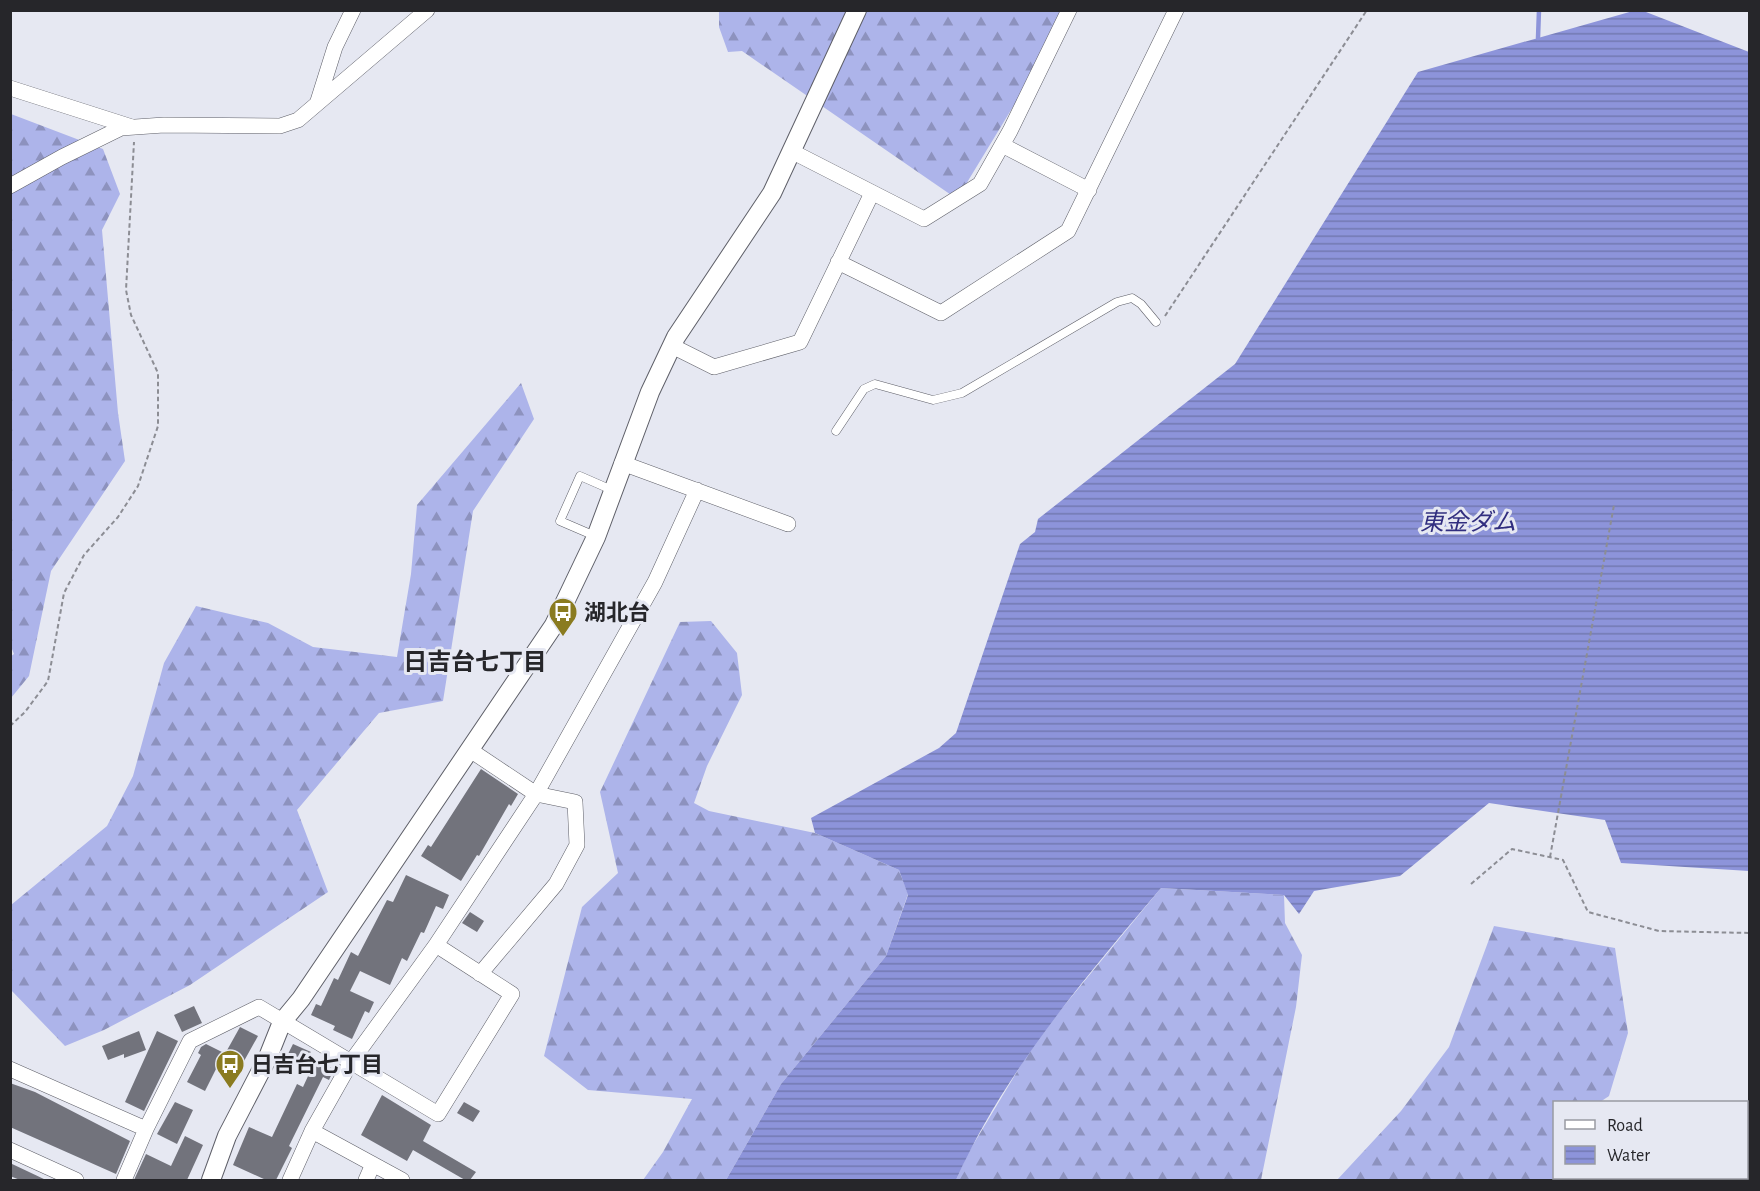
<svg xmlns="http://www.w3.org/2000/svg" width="1760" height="1191" font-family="'Alegreya Sans','Noto Sans JP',sans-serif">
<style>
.forest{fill:url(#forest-firs)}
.water{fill:url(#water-rules)}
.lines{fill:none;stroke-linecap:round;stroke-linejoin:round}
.stream{stroke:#8d94da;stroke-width:4.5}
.building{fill:#72737c}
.service-casing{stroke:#5e5f68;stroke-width:9}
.minor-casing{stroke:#5e5f68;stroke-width:16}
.tertiary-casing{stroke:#5e5f68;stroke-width:20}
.path{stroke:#8c8d94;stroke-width:2;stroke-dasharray:4.5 3;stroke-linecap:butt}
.service{stroke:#fff;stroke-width:8}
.minor{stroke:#fff;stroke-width:15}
.tertiary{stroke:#fff;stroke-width:18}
.labels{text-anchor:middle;stroke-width:6;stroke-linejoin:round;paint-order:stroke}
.poi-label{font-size:22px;font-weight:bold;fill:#26262a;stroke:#e6e8f2;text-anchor:start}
.water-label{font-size:24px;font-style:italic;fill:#312e7f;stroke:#e6e8f2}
.neighbourhood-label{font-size:24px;font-weight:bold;fill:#26262a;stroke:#e6e8f2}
</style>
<defs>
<pattern id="forest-firs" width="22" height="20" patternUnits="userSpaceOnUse" patternTransform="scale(1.5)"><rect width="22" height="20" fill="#adb4ea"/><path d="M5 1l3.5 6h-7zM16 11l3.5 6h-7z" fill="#8d92be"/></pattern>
<pattern id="water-rules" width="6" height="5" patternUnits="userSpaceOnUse" patternTransform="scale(1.5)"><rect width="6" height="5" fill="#8d94da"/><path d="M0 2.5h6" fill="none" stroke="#7379b1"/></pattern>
</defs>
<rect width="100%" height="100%" fill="#e6e8f2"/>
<path class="forest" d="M719,10L1071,11L957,199L742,51L728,52L719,27Z
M11,114L103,149L120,194L102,230L118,413L125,461L51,571L29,676L11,698L10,657L14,654L10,644Z
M521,383L534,419L473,511L443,701L379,713L297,810L328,892L190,985L104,1030L65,1046L11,990V905L107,826L133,776L164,663L196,606L268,623L313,647L397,657L411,574L417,505Z
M711,621L737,653L742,695L707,766L694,803L709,811L815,833L899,870L908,894L886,956L781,1084L726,1180H643L663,1152L692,1099L588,1090L544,1056L582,907L618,873L600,792L680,622Z
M1161,888L1284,895L1285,923L1302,955L1296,1007L1261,1180H956L967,1155L1036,1040Z
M1494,926L1615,948L1628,1033L1609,1096L1600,1102H1554V1178H1598L1601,1180H1337L1401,1111L1449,1047Z"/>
<path class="water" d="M1633,11L1646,12L1749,52V871L1621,863L1605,820L1489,803L1400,876L1314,891L1299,914L1284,895L1161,888C1084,979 1005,1071 956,1180H726L781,1084L886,956L908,895L899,870L815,833L811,818L939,748L956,733L1020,544L1035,532L1038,519L1235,364L1418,72Z"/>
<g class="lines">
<path class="stream" d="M1538,38L1539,10"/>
</g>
<path class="building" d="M481,769L518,794L511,806L509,804L479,856L477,855L461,881L421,856L428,845L431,847Z
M406,875L449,895L443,909L436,906L424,933L421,932L407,961L402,958L390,985L360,971L350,991L374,1002L369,1013L365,1011L352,1039L333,1030L335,1026L311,1015L316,1004L321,1006L334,978L338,980L351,952L358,956L387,900L393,902Z
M470,912L484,921L477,932L462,923Z
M194,1006L202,1023L182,1032L174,1015Z
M240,1027L258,1036L239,1070L221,1061Z
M139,1031L146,1050L124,1058V1054L108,1060L102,1046Z
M157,1031L178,1041L144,1111L125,1102Z
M206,1044L224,1053L205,1091L187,1082L201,1055L198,1053L201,1047Z
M293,1044L311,1052L306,1063L288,1054Z
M315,1061L334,1069L329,1080L323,1077L289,1146L292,1148L276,1180H266L233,1165L249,1127L272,1137L297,1084L303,1087Z
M10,1083L35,1092L130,1141L116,1174L10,1127Z
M382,1095L431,1125L423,1141L476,1172L470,1180H465L413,1150L407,1161L361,1135Z
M175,1102L193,1110L177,1144L157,1134Z
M464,1102L480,1111L473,1122L457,1113Z
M185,1136L203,1145L187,1180H134L146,1154L171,1166Z
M10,1163L46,1180H20L10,1176Z"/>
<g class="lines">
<g class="service-casing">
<path id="service" d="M836,431L864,389L875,384L933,400L962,393L1117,302L1132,298L1141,304L1156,322
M595,536L560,521L580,476L612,490"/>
</g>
<g class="minor-casing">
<path id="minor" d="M10,88L132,127
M318,101L335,47L353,10
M1002,145L1089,190
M793,152L924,219L980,184L1010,131L1069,10
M10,186L62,157L121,128L164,125L280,126L298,120L427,10
M838,262L941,313L1068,231L1176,10
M672,346L714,367L800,342L872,193
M622,463L788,524
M470,750L536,794L575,802L577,845L556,884L480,974
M10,1069L146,1129
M312,1131L402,1180
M10,1150L76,1180
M124,1180L146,1129L190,1041L259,1007L438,1114L512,994L436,945
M290,1180L312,1131L351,1062L436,945L536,794L655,582L697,490
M366,1180L373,1164"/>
</g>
<g class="tertiary-casing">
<path id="tertiary" d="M211,1180L227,1136L268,1057L282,1022L301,999L554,625L596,537L650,392L676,337L772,193L857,10"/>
</g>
<path class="path" d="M1165,316L1367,10
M10,726L25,712L48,681L64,593L84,555L118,517L138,486L158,426V373L131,315L126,290L134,142
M1550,857L1614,505
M1471,884L1512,849L1563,860L1588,912L1659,931L1750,933"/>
<use href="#service" class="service"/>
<use href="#minor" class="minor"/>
<use href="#tertiary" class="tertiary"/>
</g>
<defs>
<g id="bus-pin" transform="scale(1.5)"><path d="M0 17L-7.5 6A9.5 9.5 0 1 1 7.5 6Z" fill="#8a7b20" stroke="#e6e8f2"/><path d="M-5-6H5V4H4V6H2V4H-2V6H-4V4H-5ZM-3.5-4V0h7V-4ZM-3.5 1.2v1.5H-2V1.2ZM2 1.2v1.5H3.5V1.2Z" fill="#fff"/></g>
</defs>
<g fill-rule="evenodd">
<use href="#bus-pin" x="563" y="612"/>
<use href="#bus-pin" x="230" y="1064"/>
</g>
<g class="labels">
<g class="poi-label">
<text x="584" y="620">湖北台</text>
<text x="251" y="1072">日吉台七丁目</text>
</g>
<g class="water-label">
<text x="1468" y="530">東金ダム</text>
</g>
<g class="neighbourhood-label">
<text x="475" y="670">日吉台七丁目</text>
</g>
</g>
<rect width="1760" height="1191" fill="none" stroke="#26262a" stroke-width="24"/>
<rect x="1553" y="1101" width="195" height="78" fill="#e6e8f2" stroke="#999aa2" stroke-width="1.5"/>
<rect x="1565" y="1120" width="30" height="9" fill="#ffffff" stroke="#999aa2" stroke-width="1.5"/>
<text x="1607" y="1131" font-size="18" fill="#26262a">Road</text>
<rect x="1565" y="1146" width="30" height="18" fill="url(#water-rules)" stroke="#999aa2" stroke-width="1.5"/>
<text x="1607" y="1161" font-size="18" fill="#26262a">Water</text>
</svg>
